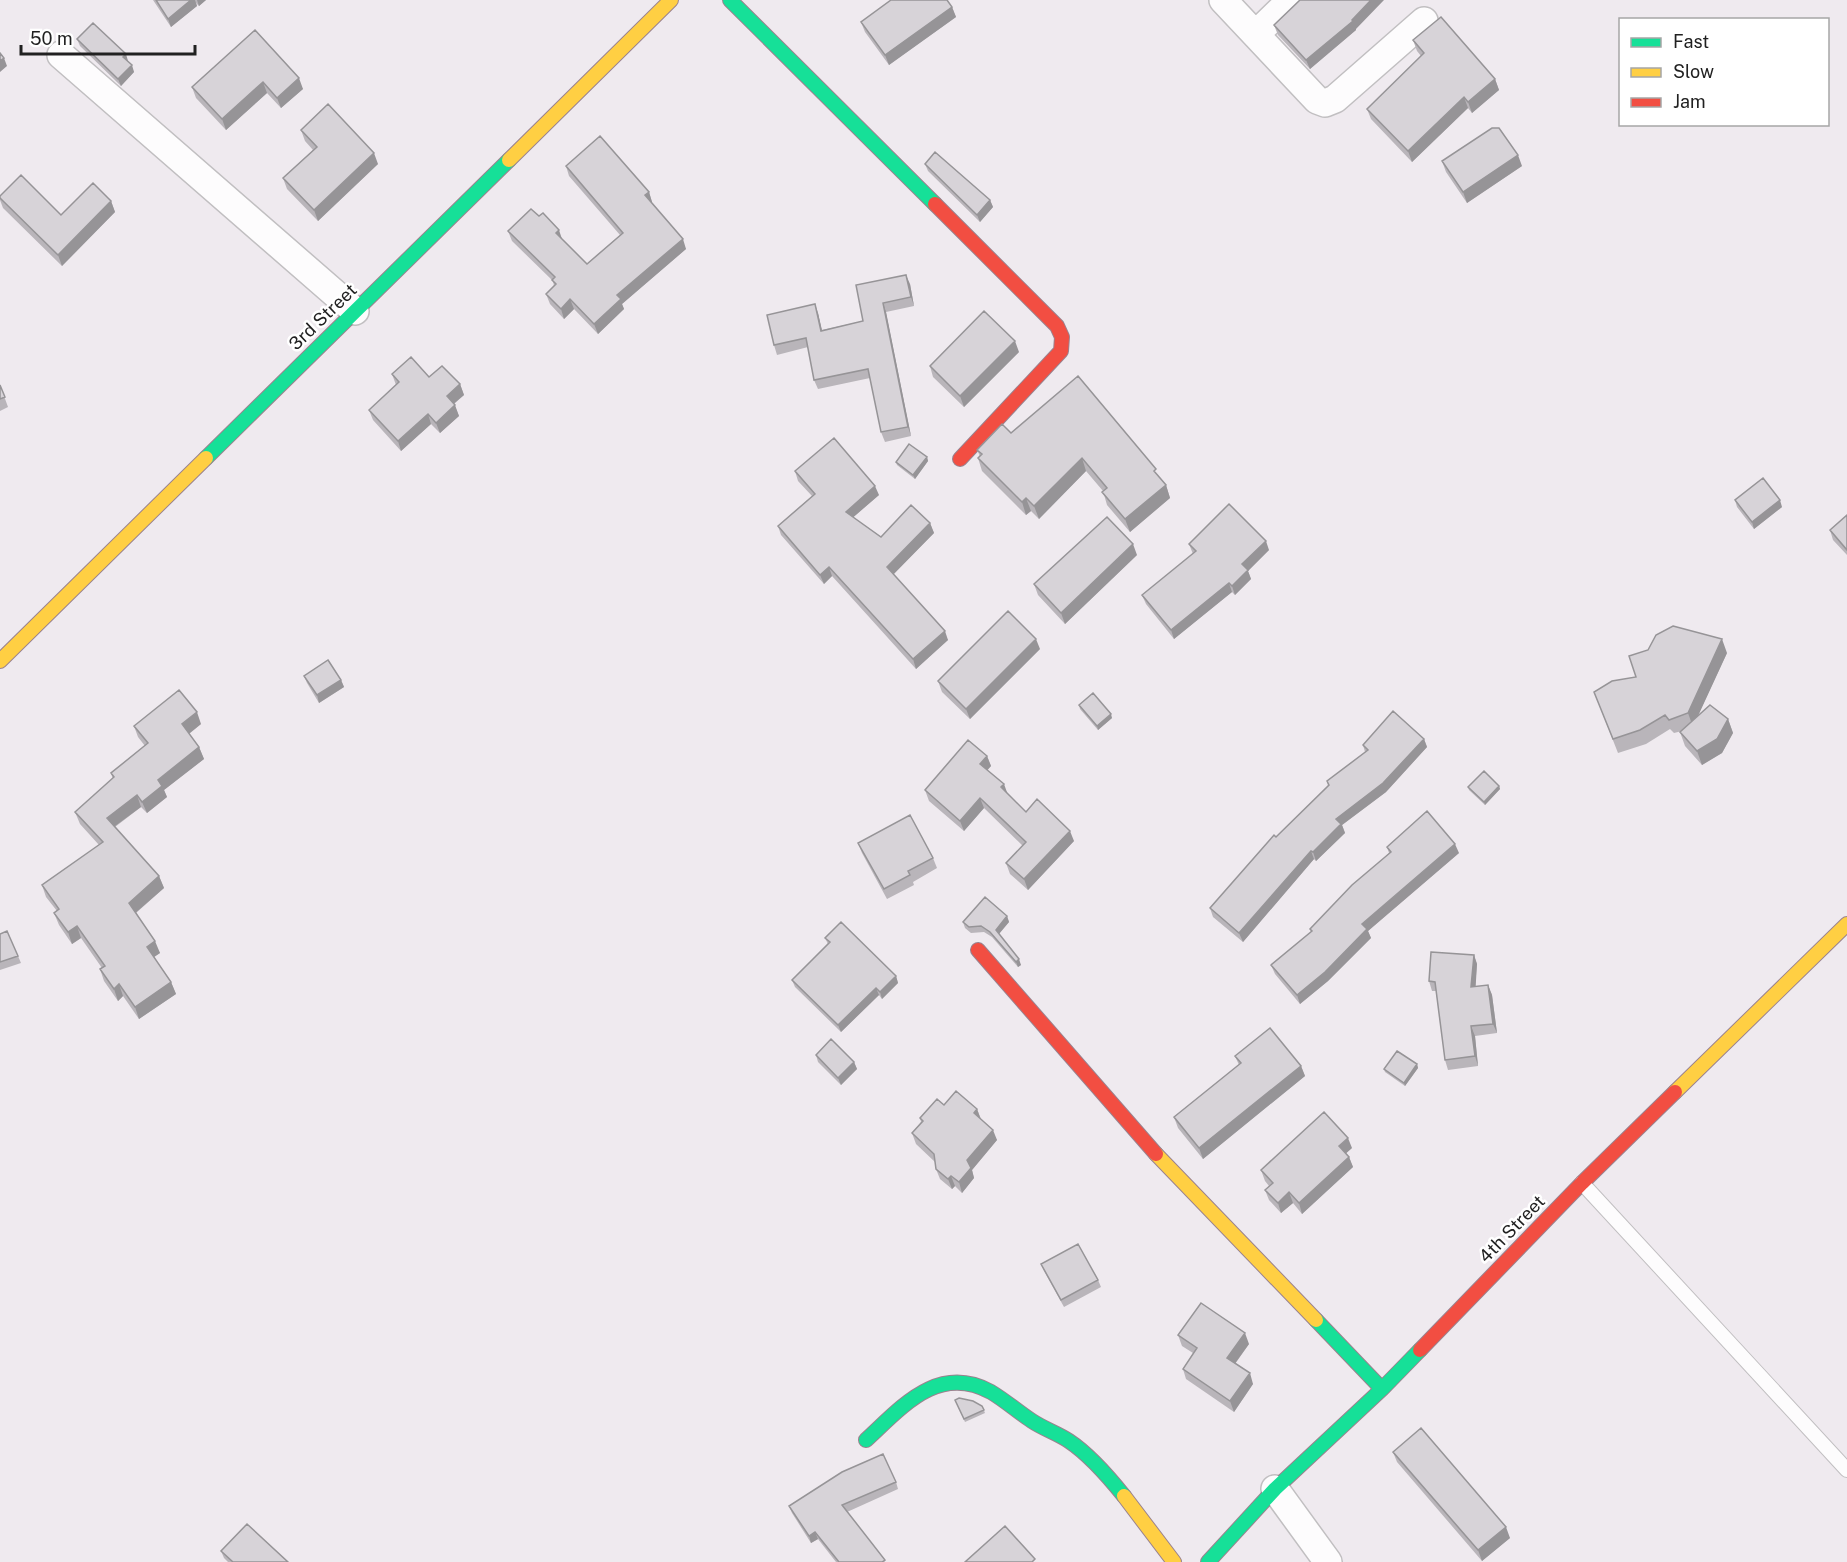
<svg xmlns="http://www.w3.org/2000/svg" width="1847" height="1562" font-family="'Public Sans',sans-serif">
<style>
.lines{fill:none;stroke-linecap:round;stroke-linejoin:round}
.lane-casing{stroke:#c1bfc1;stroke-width:16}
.street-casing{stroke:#c1bfc1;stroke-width:30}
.fast-casing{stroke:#9a828e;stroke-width:16}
.slow-casing{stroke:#9a828e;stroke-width:16}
.jam-casing{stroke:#9a828e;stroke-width:16}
.lane{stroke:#fdfcfd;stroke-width:14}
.street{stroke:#fdfcfd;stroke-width:27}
.fast{stroke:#16e098;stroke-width:14}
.slow{stroke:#ffcf43;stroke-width:14}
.jam{stroke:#f24e42;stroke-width:14}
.wall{fill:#b9b5ba}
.shaded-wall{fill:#969497}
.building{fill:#d7d3d8;stroke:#969497;stroke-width:1.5}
.labels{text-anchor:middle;stroke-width:5;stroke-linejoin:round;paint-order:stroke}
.street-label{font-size:18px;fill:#212121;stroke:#fff}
</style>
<rect width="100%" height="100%" fill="#efeaef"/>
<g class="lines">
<g class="lane-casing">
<path id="lane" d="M1582,1183L1847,1470"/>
</g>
<g class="street-casing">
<path id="street" d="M1223,0L1317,100L1325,103L1335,99L1424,21
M1256,34L1291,0
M61,55L355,311
M1275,1489L1328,1562"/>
</g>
<g class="fast-casing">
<path id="fast" d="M730,0L935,204
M206,458L509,160
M1316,1320L1382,1389
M866,1440C902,1407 938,1363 991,1392C1006,1401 1018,1412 1032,1421C1044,1429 1057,1433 1069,1441C1090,1455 1108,1476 1124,1496
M1208,1562L1275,1489L1382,1389L1420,1350"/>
</g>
<g class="slow-casing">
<path id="slow" d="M509,160L671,0
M0,661L206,458
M1675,1092L1847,924
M1156,1154L1316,1320
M1124,1496L1174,1562"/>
</g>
<g class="jam-casing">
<path id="jam" d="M935,204L1057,326L1062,337L1061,351L960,459
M978,950L1156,1154
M1420,1350L1582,1183L1675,1092"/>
</g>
<use href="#lane" class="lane"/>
<use href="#street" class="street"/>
<use href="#fast" class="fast"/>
<use href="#slow" class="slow"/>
<use href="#jam" class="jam"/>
</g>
<path class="wall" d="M153,0H206L199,6L196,3L197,6L171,27Z
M952,7L956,17L889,65L865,32L861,22Z
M1274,25L1356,29V30L1310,69L1278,35Z
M255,30L303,89L281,108L267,93L226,130L196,98L192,87Z
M77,39L128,61L134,72L121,86L80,46Z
M1413,40L1495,79L1499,90L1472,113L1468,108L1412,162L1371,119L1367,109L1421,56L1417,51Z
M301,130L378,164L318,221L287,189L283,178L313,150L305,141Z
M1442,161L1522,166L1467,203L1446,172Z
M925,164L990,200L993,207L980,222L928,171Z
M566,166L649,192L652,202V203L686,249L622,304L624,309L598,334L574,309L564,319L550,304L546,294L554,286L553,281L512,241L508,231L562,240L587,264L620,235L569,176Z
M0,196L61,215L111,201L115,212L62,266L3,208L0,200Z
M910,284L914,306L886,312L911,436L885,442L881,432L870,378L818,389L814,380L808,347L777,355L774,345L818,313L822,330L863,321L856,285Z
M1019,352L964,407L933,377L930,366Z
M392,374L429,377L460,384L464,395L454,404L459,416L440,433L431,424L401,451L373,420L369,410L396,385Z
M0,385L8,407L0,411Z
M1011,433L1159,477L1166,485L1170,498L1130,532L1107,505L1103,491L1086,471L1039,519L1031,511L1026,515L982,471L978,458L980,456L977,450Z
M927,457L928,461L915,479L897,465L896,462Z
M795,471L879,495L853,517L881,537L930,523L934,533L893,574L948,640L916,669L832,576L824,584L781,535L778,526L812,496L798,481Z
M1735,500L1782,507L1754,529L1737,507Z
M1847,515V555L1833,540L1830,530Z
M1189,544L1269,550L1248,571L1251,579L1235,595L1232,592L1174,639L1146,604L1142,595L1193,554Z
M1137,555L1065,624L1038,595L1034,584Z
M1040,649L970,719L942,692L938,681Z
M1727,653L1697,717L1728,719L1733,733L1722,753L1702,765L1685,746L1680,732L1682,731L1674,733L1670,729L1646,744L1618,753L1594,692L1636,677Z
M304,676L341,680L344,687L319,703L307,683Z
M1079,705L1112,718L1098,730L1080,709Z
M201,724L189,734L199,747L204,759L164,790L167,797L147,813L141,807L115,827L159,876L164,888L136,913L160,953L154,957L171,982L176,994L139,1019L123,996L118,1001L104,981L100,969L102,968L81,938L72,944L59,925L54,913L57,911L46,897L42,885L99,845L80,824L75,812L113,779L111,773L145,746L138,737L134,726Z
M1424,739L1427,747L1386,792L1342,825L1345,833L1316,861L1314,859L1243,942L1213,917L1210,908L1276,837L1328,786L1327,781L1365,752L1363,745Z
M987,756L991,766L987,770L1007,794L1026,812L1074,841L1028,890L1010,874L1006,863L1023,846L984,808L964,831L929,801L925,790Z
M1499,786L1500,789L1485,805L1469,790L1468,787Z
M858,843L933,858L937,868L913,882L914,885L887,899L862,853Z
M1387,847L1459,853L1368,931L1371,938L1328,981L1300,1004L1275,974L1271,965L1311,932L1310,929L1389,853Z
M1007,916L1009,922L999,934L1021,965L1018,967L992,937L984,932L971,933L965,928L963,922Z
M0,934L18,956L21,963L0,970Z
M825,938L896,976L898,983L882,999L879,995L841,1032L795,987L792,980L828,944Z
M1474,955L1477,964L1475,987L1488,985L1492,995L1497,1033L1475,1036L1478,1066L1448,1070L1445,1060L1436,991H1432L1429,981Z
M816,1055L854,1062L857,1069L841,1085L818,1062Z
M1235,1056L1301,1066L1305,1076L1203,1159L1178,1128L1174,1117L1239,1065Z
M1417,1064L1418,1068L1405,1086L1385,1072L1384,1069Z
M944,1105L977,1109L981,1119L997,1140L972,1170L974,1178L962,1193L955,1186L952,1189L940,1179L936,1169L935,1162L916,1144L912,1133L921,1122L920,1118Z
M1352,1148L1346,1153L1349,1157L1353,1167L1302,1214L1293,1203L1281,1213L1269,1200L1265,1190L1269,1186L1265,1181L1261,1170Z
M1041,1264L1098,1280L1101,1287L1064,1307L1044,1271Z
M1178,1335L1249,1344L1235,1364L1253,1384L1234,1412L1186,1379L1183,1369L1193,1353L1182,1346Z
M955,1400L982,1406L985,1413L965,1422Z
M1393,1452L1510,1538L1482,1561L1397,1462Z
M896,1482L898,1489L847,1512L885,1562H836L818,1539L811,1543L792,1513L789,1506Z
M221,1551L288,1562H228L224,1558Z"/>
<path class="shaded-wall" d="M191,0H195L197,6L171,27L168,19Z
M197,0H206L199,6Z
M1371,0H1384L1356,29V30L1310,69L1306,60L1352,20Z
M952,7L956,17L889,65L885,55Z
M126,54L128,61L125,64L123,57Z
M4,58L7,66L0,72V61Z
M132,65L134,72L121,86L118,79Z
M299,78L303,89L281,108L277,98Z
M1495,79L1499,90L1472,113L1468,102Z
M263,82L267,93L226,130L222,119Z
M1464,97L1468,108L1412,162L1408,151Z
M374,153L378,164L318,221L314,210Z
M1518,155L1522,166L1467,203L1463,192Z
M649,192L652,202L649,205L645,195Z
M990,200L993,207L980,222L977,215Z
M111,201L115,212L62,266L58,255Z
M559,230L562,239L556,233Z
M683,239L686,249L622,304L624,309L598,334L594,324L617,295Z
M906,275L910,284L914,306L911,297Z
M570,299L574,309L564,319L561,309Z
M883,303L886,312L911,436L908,427Z
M815,304L818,313L824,340L821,331Z
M1015,341L1019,352L964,407L960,396Z
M460,384L464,395L451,406L447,396Z
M455,405L459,416L440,433L436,423Z
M428,414L431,424L401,451L398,441Z
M927,457L928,461L915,479L913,475Z
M1082,458L1086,471L1039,519L1034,506Z
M1166,485L1170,498L1130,532L1125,519Z
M875,486L879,495L849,521L846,512Z
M1026,498L1031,511L1026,515L1022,502Z
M1780,500L1782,507L1754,529L1752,522Z
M930,523L934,533L891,577L887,567Z
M1266,541L1269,550L1248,571L1251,579L1235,595L1232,586L1242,564Z
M1133,544L1137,555L1065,624L1061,613Z
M829,567L832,576L824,584L820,575Z
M1229,583L1232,592L1174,639L1171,630Z
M945,631L948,640L916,669L913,659Z
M1036,639L1040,649L970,719L966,709Z
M1722,639L1727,653L1693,727L1688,713Z
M341,680L344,687L319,703L317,695Z
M197,712L201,724L186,736L182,724Z
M1111,714L1112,718L1098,730L1097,726Z
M1728,719L1733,733L1722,753L1702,765L1697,751Z
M1424,739L1427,747L1386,792L1342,825L1345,833L1316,861L1313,852L1336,819Z
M199,747L204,759L164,790L167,797L147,813L142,802L158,780Z
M987,756L991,766L984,774L980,764Z
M1004,784L1008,795L1001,787Z
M1499,786L1500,789L1485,805L1484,802Z
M137,795L141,807L111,829L107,818Z
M980,798L984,808L964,831L960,821Z
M1070,831L1074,841L1028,890L1024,879Z
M1455,844L1459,853L1368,931L1371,938L1328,981L1300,1004L1297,995L1362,924Z
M1311,851L1314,859L1243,942L1239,933Z
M159,876L164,888L133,915L129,903Z
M1007,916L1009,922L998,935L996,930Z
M77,926L81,938L72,944L68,932Z
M155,941L160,953L151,959L147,947Z
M1474,955L1477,964L1475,997L1471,987Z
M1019,959L1021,965L1018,967L1016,962Z
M896,976L898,983L882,999L880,992Z
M171,982L176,994L139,1019L135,1007Z
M119,984L123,996L118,1001L114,989Z
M1488,985L1492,995L1497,1033L1493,1024Z
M876,988L879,995L841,1032L838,1025Z
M1471,1026L1475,1036L1478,1066L1475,1056Z
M854,1062L857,1069L841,1085L838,1078Z
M1417,1064L1418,1068L1405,1086L1404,1083Z
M1301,1066L1305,1076L1203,1159L1199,1148Z
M977,1109L981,1120L974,1113Z
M993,1130L997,1140L972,1170L974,1178L962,1193L959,1182L967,1160Z
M1348,1138L1352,1148L1343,1156L1339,1146Z
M1349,1157L1353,1167L1302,1214L1299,1203Z
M951,1176L955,1186L952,1189L948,1179Z
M1289,1192L1293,1203L1281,1213L1278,1203Z
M1245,1333L1249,1344L1231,1369L1227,1358Z
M1250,1373L1253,1384L1234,1412L1230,1401Z
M1506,1527L1510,1538L1482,1561L1478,1550Z
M815,1532L818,1539L811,1543L809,1536Z"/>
<path class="building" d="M156,0H191L168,19Z
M891,0H947L952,7L885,55L861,22Z
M1300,0H1371L1352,20L1353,21L1306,60L1274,25Z
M1441,17L1495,79L1468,102L1464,97L1408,151L1367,109L1424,53L1413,40Z
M93,23L126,54L123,57L132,65L118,79L77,39Z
M255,30L299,78L277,98L263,82L222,119L192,87Z
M0,53L4,58L0,61Z
M328,104L374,153L314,210L283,178L317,147L301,130Z
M1492,128H1499L1518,155L1463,192L1442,161Z
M600,136L649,192L645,195L683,239L617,295L621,299L594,324L570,299L561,309L546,294L556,284L552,280L555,277L508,231L531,209L539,216L543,213L559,230L556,233L587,264L623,233L566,166Z
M935,152L990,200L977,215L925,164Z
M21,175L61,215L93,183L111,201L58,255L0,198V196Z
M906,275L911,297L883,303L908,427L881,432L868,369L814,380L806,338L774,345L767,315L815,304L821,331L863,321L856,285Z
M984,311L1015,341L960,396L930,366Z
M411,357L429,377L442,366L460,384L447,396L455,405L436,423L428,414L398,441L369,410L399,382L392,374Z
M1078,376L1156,469L1154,471L1166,485L1125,519L1102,492L1107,488L1082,458L1034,506L1026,498L1022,502L978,458L982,454L977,450L1002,424L1011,433Z
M0,385L5,397L0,399Z
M834,438L875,486L846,512L881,537L911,505L930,523L887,567L945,631L913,659L829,567L820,575L778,526L815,494L795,471Z
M909,444L927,457L913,475L896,462Z
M1763,478L1780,500L1752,522L1735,500Z
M1229,504L1266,541L1242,564L1248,570L1232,586L1229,583L1171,630L1142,595L1196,551L1189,544Z
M1847,515V550L1830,530Z
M1107,517L1133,544L1061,613L1034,584Z
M1008,611L1036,639L966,709L938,681Z
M1673,626L1722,639L1688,713L1669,720L1665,715L1640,730L1613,739L1594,692L1612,681L1636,677L1629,656L1648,650L1656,635Z
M328,660L341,680L317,695L304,676Z
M179,690L197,712L182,724L199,747L158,780L162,786L142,802L137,795L107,818L159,876L129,903L155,941L147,947L171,982L135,1007L119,984L114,989L100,969L105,966L77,926L68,932L54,913L59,909L42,885L103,842L75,812L114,777L111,773L148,743L134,726Z
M1093,693L1111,714L1097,726L1079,705Z
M1710,705L1728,719L1717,739L1697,751L1680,732Z
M1393,711L1424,739L1383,783L1336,819L1341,824L1313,852L1311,851L1239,933L1210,908L1274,835L1276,837L1329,785L1327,781L1368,750L1363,745Z
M968,740L987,756L980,764L1004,784L1001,787L1026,812L1037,799L1070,831L1024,879L1006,863L1026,842L980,798L960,821L925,790Z
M1484,771L1499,786L1484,802L1468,787Z
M1427,811L1455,844L1362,924L1367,929L1325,972L1297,995L1271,965L1312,931L1310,929L1352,885L1391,852L1387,847Z
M910,815L933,858L908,871L910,875L884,889L858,843Z
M985,897L1007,916L996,930L1019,959L1016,962L990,932L981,926L969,927L963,922Z
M841,922L896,976L880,992L876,988L838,1025L792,980L830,942L825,938Z
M7,931L18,956L0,962V934Z
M1431,952L1474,955L1471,987L1488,985L1493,1024L1471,1026L1475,1056L1445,1060L1435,982L1429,981Z
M1270,1028L1301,1066L1199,1148L1174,1117L1241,1063L1235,1056Z
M831,1039L854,1062L838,1078L816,1055Z
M1397,1051L1417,1064L1404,1083L1384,1069Z
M956,1091L977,1109L974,1113L993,1130L967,1160L971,1168L959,1182L951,1176L948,1179L936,1169L934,1154L912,1133L923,1121L920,1118L937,1099L944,1105Z
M1324,1112L1348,1138L1339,1146L1349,1157L1299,1203L1289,1192L1278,1203L1265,1190L1273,1183L1261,1170Z
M1078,1244L1098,1280L1061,1300L1041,1264Z
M1201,1303L1245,1333L1227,1358L1250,1373L1230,1401L1183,1369L1197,1348L1178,1335Z
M959,1398L973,1401L982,1406L984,1410L964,1419L955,1400Z
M1421,1428L1506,1527L1478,1550L1393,1452Z
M883,1454L896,1482L842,1505L885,1560L882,1562H839L815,1532L809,1536L789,1506L842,1472Z
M247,1524L288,1562H233L221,1551Z
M1005,1526L1035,1559L1032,1562H965Z"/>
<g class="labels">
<g class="street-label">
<text transform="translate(323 317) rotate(-44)" y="6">3rd Street</text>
<text transform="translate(1512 1229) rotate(-46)" y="6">4th Street</text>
</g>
</g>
<rect x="1619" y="18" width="210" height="108" fill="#ffffff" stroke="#a6a6a6" stroke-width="1.5"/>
<rect x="1631" y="38" width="30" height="9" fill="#16e098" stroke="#a6a6a6" stroke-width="1.5"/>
<text x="1673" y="48" font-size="18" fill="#212121">Fast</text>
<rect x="1631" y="68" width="30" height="9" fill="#ffcf43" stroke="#a6a6a6" stroke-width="1.5"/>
<text x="1673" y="78" font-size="18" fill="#212121">Slow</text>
<rect x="1631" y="98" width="30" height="9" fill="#f24e42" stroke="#a6a6a6" stroke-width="1.5"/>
<text x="1673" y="108" font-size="18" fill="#212121">Jam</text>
<path d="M21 45v9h174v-9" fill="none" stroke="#212121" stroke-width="3"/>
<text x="30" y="45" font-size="18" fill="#212121" stroke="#ffffff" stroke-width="4.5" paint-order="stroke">50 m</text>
</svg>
